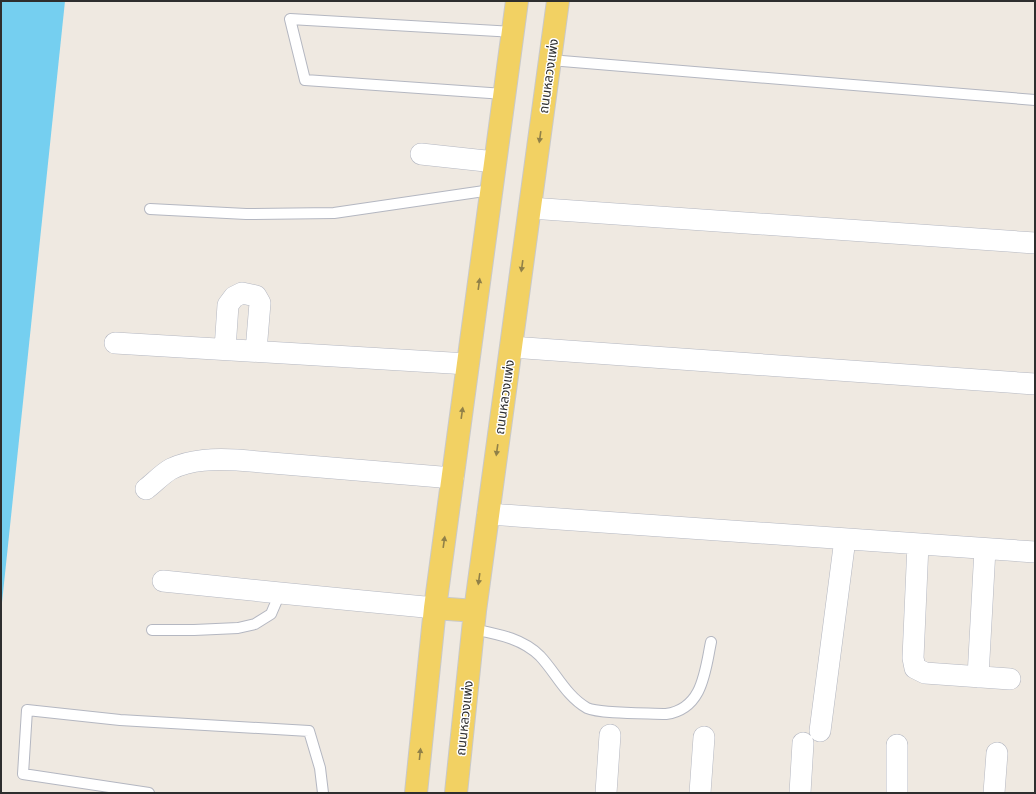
<svg xmlns="http://www.w3.org/2000/svg" width="1036" height="794" font-family="'Space Grotesk','Noto Sans Thai',sans-serif">
<style>
.water{fill:#75cff0}
.lines{fill:none;stroke-linecap:round;stroke-linejoin:round}
.lane-casing{stroke:#b4b7c1;stroke-width:12}
.street-casing{stroke:#b4b7c1;stroke-width:22}
.primary-casing{stroke:#c9c9c9;stroke-width:24}
.lane{stroke:#fff;stroke-width:10}
.street{stroke:#fff;stroke-width:21}
.primary{stroke:#f2d163;stroke-width:22}
.oneway{fill:#908048}
.labels{text-anchor:middle;stroke-width:3;stroke-linejoin:round;paint-order:stroke}
.street-label{font-size:13px;fill:#2e2e2e;stroke:#fff}
</style>
<rect width="100%" height="100%" fill="#efe9e1"/>
<path class="water" d="M1,1H65L1,612Z"/>
<g class="lines">
<g class="lane-casing">
<path id="lane" d="M550,60L1035,100
M504,94L305,80L290,19L513,32
M150,209L246,214L334,213L491,190
M473,629C497,634 522,638 540,656C556,673 566,696 587,708C600,714 649,713 666,714C703,709 705,671 711,642
M152,630H194L238,628L255,624L271,614L280,593
M149,793L23,774L27,710L120,720L309,731L320,768L323,793"/>
</g>
<g class="street-casing">
<path id="street" d="M421,154L495,162
M530,208L1035,243
M115,343L468,364
M511,347L1035,384
M225,349L228,305L234,297L242,293L256,296L260,303L256,351
M146,489C154,483 162,474 171,469C191,459 215,459 237,460L453,478
M488,514L1035,552
M918,544L913,658L915,668L925,673L1010,679
M163,581L280,593L435,608
M978,677L985,549
M820,731L845,539
M606,793L610,735
M700,793L704,737
M800,793L803,743
M897,793V745
M994,793L997,753"/>
</g>
<g class="primary-casing">
<path id="primary" d="M435,608L475,611
M416,793L435,608L517,1
M456,793L475,611L558,1"/>
</g>
<use href="#lane" class="lane"/>
<use href="#street" class="street"/>
<use href="#primary" class="primary"/>
</g>
<defs><path id="oneway-solid" d="M-6-.8H1V-3.2L6.5 0L1 3.2V.8H-6Z"/></defs>
<g class="oneway">
<use href="#oneway-solid" transform="translate(540 137) rotate(98)"/>
<use href="#oneway-solid" transform="translate(522 266) rotate(98)"/>
<use href="#oneway-solid" transform="translate(479 284) rotate(-82)"/>
<use href="#oneway-solid" transform="translate(462 413) rotate(-82)"/>
<use href="#oneway-solid" transform="translate(497 450) rotate(98)"/>
<use href="#oneway-solid" transform="translate(444 542) rotate(-82)"/>
<use href="#oneway-solid" transform="translate(479 579) rotate(98)"/>
<use href="#oneway-solid" transform="translate(420 754) rotate(-84)"/>
</g>
<g class="labels">
<g class="street-label">
<text transform="translate(548 76) rotate(-82)" y="5">ถนนหลวงแพ่ง</text>
<text transform="translate(504 397) rotate(-82)" y="5">ถนนหลวงแพ่ง</text>
<text transform="translate(464 718) rotate(-84)" y="5">ถนนหลวงแพ่ง</text>
</g>
</g>
<rect width="1036" height="794" fill="none" stroke="#2e2e2e" stroke-width="4"/>
</svg>
